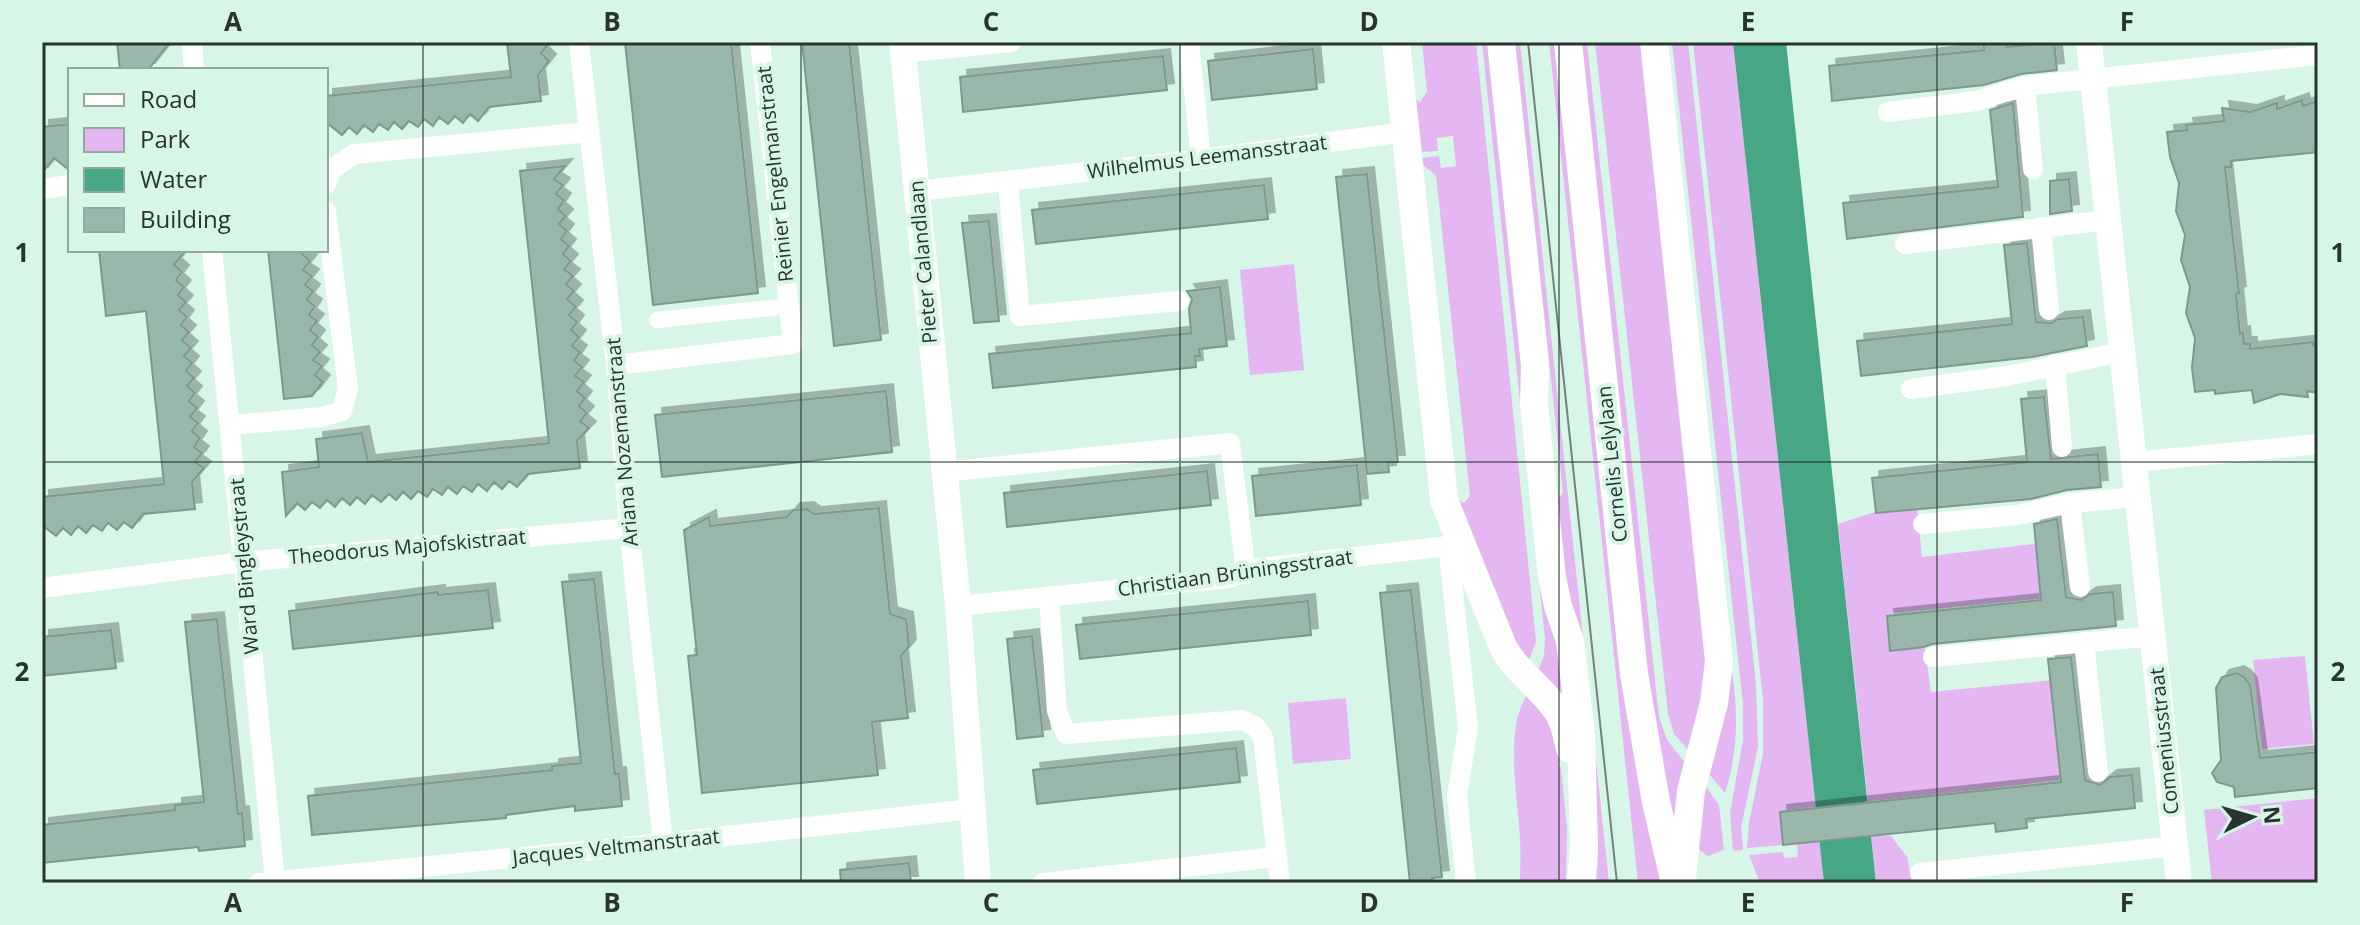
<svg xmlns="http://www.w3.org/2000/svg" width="2360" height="925" font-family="'Open Sans',sans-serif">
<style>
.green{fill:#e4b7f3}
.water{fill:#47a684}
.building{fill:#99b7aa;stroke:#7c998c;stroke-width:2;filter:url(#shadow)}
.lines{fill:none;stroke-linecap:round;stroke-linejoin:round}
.pedestrian{stroke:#fff;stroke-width:16}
.minor{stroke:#fff;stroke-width:20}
.tertiary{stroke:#fff;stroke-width:26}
.secondary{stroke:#fff;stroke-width:28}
.tram{stroke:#71857c;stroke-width:2}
.grid{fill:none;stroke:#28352f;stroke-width:2;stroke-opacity:0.55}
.labels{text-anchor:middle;stroke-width:8;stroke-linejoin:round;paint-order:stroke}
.street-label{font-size:20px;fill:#28352f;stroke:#d7f6e8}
.neatline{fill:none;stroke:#28352f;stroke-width:3}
.grid-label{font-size:26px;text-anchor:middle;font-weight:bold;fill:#28352f}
</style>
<defs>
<filter id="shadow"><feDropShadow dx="7" dy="-7" stdDeviation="0" flood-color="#0004"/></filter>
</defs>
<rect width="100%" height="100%" fill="#d7f6e8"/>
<path class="green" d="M1422,42H1476L1536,642L1526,668L1457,499L1464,503L1470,496L1436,175L1424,166L1422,158L1439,156L1441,168L1456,166L1453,136L1437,138L1438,151L1422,152L1416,100L1420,102L1427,91Z
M1482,42H1488L1571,711L1535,677L1544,656L1545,639Z
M1515,42H1520L1609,883H1596L1598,863L1597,823L1552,510L1563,492Z
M1549,42H1554L1616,632L1661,883H1638Z
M1579,42H1587L1659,717L1667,740L1687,765L1676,820L1673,817L1654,717L1644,644Z
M1595,42H1646L1710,660L1689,751L1674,734L1668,714Z
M1672,42H1688L1756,685L1758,747L1741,827L1743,850L1733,851L1730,813L1743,740V705Z
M1693,42H1733L1816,808L1780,813L1783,845L1747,848L1749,823L1763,753V700Z
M1294,264L1304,370L1250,375L1240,270Z
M1917,506L1922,557L2043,543L2048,598L1892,613L1895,645L1924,643L1931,692L2055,680L2066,779L1868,803L1838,524L1881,510Z
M2305,656L2314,744L2262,749L2253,660Z
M1731,665C1738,708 1739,750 1725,793L1708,773Z
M1529,692C1542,712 1570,744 1558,766L1561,767L1567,829L1566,883H1520C1520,868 1521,854 1520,839C1518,797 1503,727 1529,692Z
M1346,698L1351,759L1293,764L1288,703Z
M1705,785L1719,805L1724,850L1708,856L1697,848Z
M2318,798V883H2212L2204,810Z
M1871,836H1891L1907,857L1912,883H1876Z
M1820,841L1824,883H1760L1749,855L1783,852L1784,858L1798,857L1797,844Z"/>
<path class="water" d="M1733,42H1786L1876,883H1824Z"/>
<path class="building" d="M117,42H170L148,70H120Z
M507,42H550L541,53L549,61L538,75L541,101L489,107L478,121L470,114L463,123L455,116L448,124L439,117L433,126L424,119L418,127L409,121L402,129L394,122L388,130L379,124L373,132L364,125L357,134L349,127L342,135L326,122V96L511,77Z
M625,42H731L758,293L653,305Z
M802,42H849L881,340L834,346Z
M1983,42H2006L2007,47L2054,42L2057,70L2021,74L1984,85L1832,101L1829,66L1984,50Z
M1313,49L1317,89L1212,100L1208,61Z
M1163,56L1167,90L963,112L960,77Z
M2302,100L2303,106L2318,101V152L2231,161V167H2225L2239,293L2236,294L2240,334L2243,333L2244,344H2250V349L2313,342V345L2318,344V393L2307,391L2308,397L2280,394L2254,403L2252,390L2215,394V390L2195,392L2192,368L2195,338L2186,313L2190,287L2181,260L2185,235L2176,211L2179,183L2170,157L2167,132L2187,130L2186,125L2224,121L2222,108L2250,112L2277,103V109Z
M2013,103L2023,217L1847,239L1843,203L1998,187L1990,110Z
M70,124V171L54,158L42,173V127Z
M565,166L554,179L563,185L556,194L564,200L558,209L566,216L559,224L567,231L561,239L569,246L563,254L571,261L564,269L573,276L566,284L574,291L567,299L576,307L569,315L577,322L571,330L579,337L572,346L580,352L574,361L582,367L575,376L584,382L577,391L585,398L579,406L587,413L580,421L589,428L577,441L580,468L528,474L517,487L509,481L502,489L494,482L487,491L478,484L472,492L463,486L457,494L448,487L442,495L433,489L427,497L418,491L411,499L403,492L396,500L389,494L381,502L372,495L365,504L357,497L350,505L342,498L335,507L327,500L320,508L312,502L305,510L297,503L286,516L282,472L319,467L316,439L362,433L368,462L549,443L520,171Z
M1367,174L1398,462H1388L1389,472L1367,474L1336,177Z
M2069,179L2072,211L2050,214V181Z
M1264,185L1268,219L1036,244L1032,210Z
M989,221L999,321L974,323L962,223Z
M2027,243L2036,322L2051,323L2058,319L2083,317L2087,346L2032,357L1861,376L1857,341L2012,324L2004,245Z
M99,250H186L174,265L182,272L176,280L184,287L178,295L186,302L179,310L187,317L181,325L189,332L182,340L191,348L184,356L192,363L186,371L194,378L187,386L195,393L189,401L197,408L190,417L198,423L192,431L200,438L194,447L202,453L195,462L204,468L192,482L195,509L143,514L132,528L124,522L117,530L108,523L102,531L93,525L86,533L78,526L71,535L63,528L56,536L42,525V497L164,484L146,311L106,316Z
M268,250H298L310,261L303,270L312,276L305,285L313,291L307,300L315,306L309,315L317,321L310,330L318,337L312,345L320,352L313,360L322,366L315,375L323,382L312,396L284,399Z
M1220,287L1227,346L1199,349L1200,356H1195L1196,367L993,388L989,354L1191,333L1189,309L1192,299L1187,291Z
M886,391L892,452L662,477L655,415Z
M2044,397L2051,459L2098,454L2101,487L2067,490L2031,499L1876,513L1872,478L2027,462L2021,399Z
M1357,465L1361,505L1256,516L1252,476Z
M1207,471L1211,505L1007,527L1004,493Z
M879,508L890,614L906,619L909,646L901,656L908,718L872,722L878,775L702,793L688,656L697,655L684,530L709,517L710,526L787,517L793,510L807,509L814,514Z
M2057,519L2066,597L2081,600L2090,594L2113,592L2116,626L1932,644L1924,647L1890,651L1887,616L2041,600L2034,524Z
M594,579L615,774H619L622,806L575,811V806L506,815V818L312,835L308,796L552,770V766L581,763L562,582Z
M488,590L493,628L293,649L289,611L438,592V595Z
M1411,590L1442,877L1432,878L1433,883H1410L1380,593Z
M1308,601L1311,635L1080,659L1076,625Z
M217,619L238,814L242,813L245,846L199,851L198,847L42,863V825L175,810V805L204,802L185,622Z
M111,630L116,668L42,676V637Z
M1032,636L1043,736L1017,739L1007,639Z
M2071,657L2085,780L2100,785L2110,777L2132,775L2135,808L2026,819L2027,828L1996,832L1995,823L1783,845L1780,812L2061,782L2048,659Z
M2237,673L2244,677L2250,685L2260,758L2318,752V788L2235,797L2234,787L2217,782L2212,773L2221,760L2216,688L2222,677Z
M1236,748L1240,782L1037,804L1033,770Z
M909,863L911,883H841L840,870Z"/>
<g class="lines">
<path class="pedestrian" d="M657,320L789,306"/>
<path class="minor" d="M192,42L194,70
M579,42L616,365L629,528L663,843
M1189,42L1201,159
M903,53L1011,42
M2025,86L2033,169
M1888,112L1976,101L2025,86L2318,55
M1008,182L1020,316L1179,301
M326,184L331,170L354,154L589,132
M42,189L70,185
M917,191L1201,159L1406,132
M2041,227L2049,310
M1905,244L2108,220
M212,250L275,881
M2055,364L2062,447
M616,365L793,344L760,42
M1911,389L2007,376L2122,352
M231,425L322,417L342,411L348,388L326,211
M2134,462L2318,444
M943,472L1230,443L1246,574
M2070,503L2080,587
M1923,524L2017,515L2070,503L2138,497
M1448,546L1468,728L1457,796L1466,883
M42,588L243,562L629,528
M1049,596L1057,711L1066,734L1242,720L1255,726L1263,737L1280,883
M958,606L1229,578L1259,568L1448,546L1459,534
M2084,642L2098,772
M1933,657L2153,636
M1920,873L2175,846
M259,883L663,843L972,809
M1043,883L1275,857"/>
<path class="tertiary" d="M902,42L958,606L978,883
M2089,42L2179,883"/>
<path class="secondary" d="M1396,42L1444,500L1503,647C1517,673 1542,687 1558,712C1565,723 1567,736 1570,749
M1501,42L1535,365L1534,405L1552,577L1558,606L1570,641L1581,733L1584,847L1581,883
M1568,42L1634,674L1656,802L1675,883
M1654,42L1719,661L1714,703L1691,791L1682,878"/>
<path class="tram" d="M1528,42L1617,883"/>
</g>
<path class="grid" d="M423,42V883M801,42V883M1180,42V883M1559,42V883M1937,42V883M42,462H2318"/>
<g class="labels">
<g class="street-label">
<text transform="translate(1207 157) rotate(-7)" y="7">Wilhelmus Leemansstraat</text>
<text transform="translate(775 174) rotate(-96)" y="7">Reinier Engelmanstraat</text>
<text transform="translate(923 262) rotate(-95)" y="7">Pieter Calandlaan</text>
<text transform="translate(622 442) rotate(-95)" y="7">Ariana Nozemanstraat</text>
<text transform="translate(1612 464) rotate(-96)" y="7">Cornelis Lelylaan</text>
<text transform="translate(407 547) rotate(-5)" y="7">Theodorus Majofskistraat</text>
<text transform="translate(244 566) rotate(-95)" y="7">Ward Bingleystraat</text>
<text transform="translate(1235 573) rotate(-8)" y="7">Christiaan Brüningsstraat</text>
<text transform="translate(2164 741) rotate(-96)" y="7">Comeniusstraat</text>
<text transform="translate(616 847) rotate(-6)" y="7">Jacques Veltmanstraat</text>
</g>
</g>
<rect width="2360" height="925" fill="none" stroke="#d7f6e8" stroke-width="88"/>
<rect x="68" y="68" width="260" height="184" fill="#d7f6e8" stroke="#91a99e" stroke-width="2"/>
<rect x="84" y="94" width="40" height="12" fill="#ffffff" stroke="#91a99e" stroke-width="2"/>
<text x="140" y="108" font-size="24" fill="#28352f">Road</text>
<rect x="84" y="128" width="40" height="24" fill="#e4b7f3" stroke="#91a99e" stroke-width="2"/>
<text x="140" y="148" font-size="24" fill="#28352f">Park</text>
<rect x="84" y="168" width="40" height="24" fill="#47a684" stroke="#91a99e" stroke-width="2"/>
<text x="140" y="188" font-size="24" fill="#28352f">Water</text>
<rect x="84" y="208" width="40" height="24" fill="#99b7aa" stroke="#91a99e" stroke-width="2"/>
<text x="140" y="228" font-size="24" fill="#28352f">Building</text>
<g transform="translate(2252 817) rotate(85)" stroke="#d7f6e8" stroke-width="6" paint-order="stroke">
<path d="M0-6L14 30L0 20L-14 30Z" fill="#28352f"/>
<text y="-12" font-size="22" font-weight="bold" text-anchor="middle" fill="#28352f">N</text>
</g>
<rect x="44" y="44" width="2272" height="837" class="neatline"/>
<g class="grid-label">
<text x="233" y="31">A</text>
<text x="612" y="31">B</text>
<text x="991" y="31">C</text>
<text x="1369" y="31">D</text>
<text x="1748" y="31">E</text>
<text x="2127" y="31">F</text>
<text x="22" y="262">1</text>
<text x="2338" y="262">1</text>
<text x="22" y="681">2</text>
<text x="2338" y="681">2</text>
<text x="233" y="912">A</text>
<text x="612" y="912">B</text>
<text x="991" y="912">C</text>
<text x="1369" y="912">D</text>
<text x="1748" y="912">E</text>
<text x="2127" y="912">F</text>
</g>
</svg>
